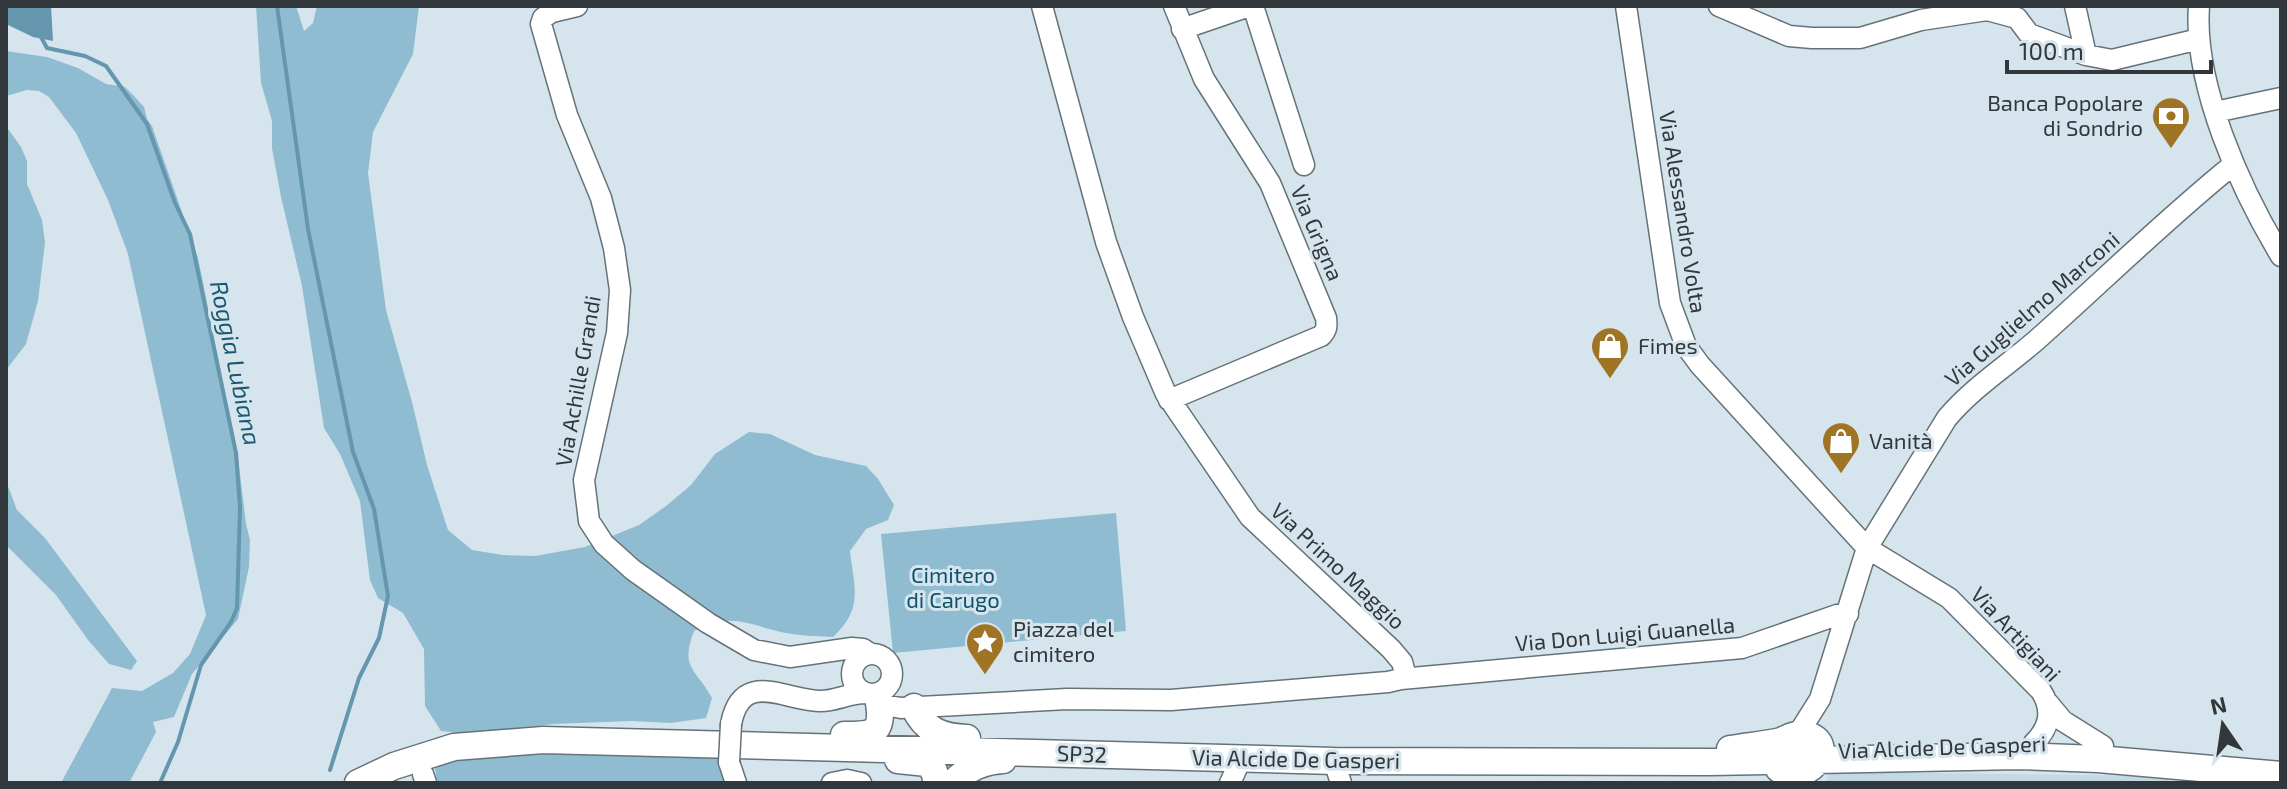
<svg xmlns="http://www.w3.org/2000/svg" width="2287" height="789" font-family="'Exo 2',sans-serif">
<style>
.built{fill:#c2d8e3}
.green{fill:#8fbcd1}
.water{fill:#6496ad}
.lines{fill:none;stroke-linecap:round;stroke-linejoin:round}
.stream{stroke:#6496ad;stroke-width:4}
.minor-casing{stroke:#657379;stroke-width:23}
.major-casing{stroke:#657379;stroke-width:29}
.minor{stroke:#fff;stroke-width:20}
.major{stroke:#fff;stroke-width:26}
.minor-bridge-casing{stroke:#657379;stroke-width:23;stroke-linecap:butt}
.minor-bridge{stroke:#fff;stroke-width:20}
.labels{text-anchor:middle;stroke-width:6;stroke-linejoin:round;paint-order:stroke}
.poi-label{font-size:22px;fill:#31373a;stroke:#d6e5ed;text-anchor:start}
.street-label{font-size:22px;fill:#31373a;stroke:#d6e5ed}
.park-label{font-size:22px;fill:#0e526b;stroke:#d6e5ed}
.water-label{font-size:24px;font-style:italic;fill:#185972;stroke:#d6e5ed}
</style>
<rect width="100%" height="100%" fill="#d6e5ed"/>
<path class="built" d="M1829,772L2166,776L2171,783H1826Z"/>
<path class="green" d="M256,6H296L304,31L313,23L317,6H419L413,54L373,132L368,173L386,310L412,402L427,465L448,530L472,550L503,555L535,556L585,547L639,525L666,506L691,485L715,454L749,432L770,434L815,455L866,466L878,479L894,505L888,520L866,529L850,551C854,587 864,609 833,637C816,636 798,636 781,632C747,624 729,612 694,631C680,669 695,667 712,698L706,718L671,723L631,721L553,724L470,734L441,731L425,706L424,649L403,613L378,598L370,580L360,501L340,454L324,428L302,286L281,197L272,148V121L261,83Z
M6,51L47,57L78,68L106,84L125,87L135,97L144,107L147,119L152,126L198,258L238,457L246,524L250,540L249,567L238,619L192,674L174,717L153,722L156,732L129,783H61L112,688L142,691L173,673L190,654L206,615L128,254L108,200L76,133L49,97L39,91L27,90L6,96Z
M6,126L21,147L27,161V184L42,220L45,242L38,301L26,344L6,370Z
M6,481L17,510L45,538L137,661L131,670L109,664L88,640L56,595L6,545Z
M1116,513L1126,631L893,653L881,534Z
M534,747L724,753L723,783H437L435,767L471,756Z"/>
<path class="water" d="M6,6H51L53,41L33,37L6,24Z"/>
<g class="lines">
<path class="stream" d="M277,6L308,229L353,452L374,509L388,596L379,638L359,678L330,770
M41,37L47,48L85,56L106,66L147,124L175,203L190,234L236,453L240,508L237,608L231,622L201,665L178,742L160,783"/>
<g class="minor-casing">
<path id="minor" d="M577,6L552,12L543,18L541,24L567,115L601,198L614,248L620,290L617,333L584,480L589,521L604,544L633,570L708,623L754,650L790,657L852,648L863,649L871,654
M1253,6L1304,165
M1626,6L1670,303L1686,346L1700,365L1867,548L1949,598L2041,691C2053,710 2050,727 2034,743
M1719,6L1789,36L1812,38H1860L1921,20L1987,10L2017,18L2029,34L2086,55L2112,60L2199,39
M2075,6L2086,55
M2199,6C2193,85 2241,190 2281,256
M1182,29L1249,6
M2215,112L2281,98
M1169,400L1321,336C1327,330 1327,326 1326,318L1270,183L1204,79L1174,6
M852 674a20 20 0 1 1 40 0a20 20 0 1 1-40 0Z
M1401,679L1742,648L1837,615L1848,614
M874,694L884,705L901,708L1067,699L1171,700L1388,682L1401,679L1405,673L1402,662L1391,649L1250,517L1166,394L1133,317L1106,242L1042,6
M2048,703L2063,721L2103,746
M731,724C742,668 785,701 821,701C836,701 849,693 865,693
M1798,734L1820,699L1867,548L1947,418C1974,386 2010,364 2040,337C2105,279 2167,218 2234,164
M1334,761L1341,783
M729,762L736,783
M423,774L426,783
M832,783L847,780L861,783
M1230,783L1241,759"/>
</g>
<g class="major-casing">
<path id="major" d="M914,707C925,731 942,737 967,738
M844,735C871,735 884,735 879,703
M1730,749C1747,746 1764,745 1781,741C1787,739 1791,735 1798,735C1842,733 1814,789 1779,769L1777,752L1783,740
M898,760L927,763L934,771L937,783
M358,783L394,766L454,747L543,740L1334,761L1710,762L2019,756L2098,759L2281,775
M953,783C966,769 984,761 1003,760"/>
</g>
<use href="#minor" class="minor"/>
<use href="#major" class="major"/>
<g class="minor-bridge-casing">
<path id="minor-bridge" d="M729,762L731,724"/>
</g>
<use href="#minor-bridge" class="minor-bridge"/>
</g>
<defs>
<g id="bank-pin" transform="scale(2)"><path d="M0 17L-7.5 6A9.5 9.5 0 1 1 7.5 6Z" fill="#a07425" stroke="#d6e5ed"/><path d="M-6-4H6V4H-6ZM0-2.3a2.3 2.3 0 1 0 0 4.6a2.3 2.3 0 1 0 0-4.6Z" fill="#fff"/></g>
<g id="shop-pin" transform="scale(2)"><path d="M0 17L-7.5 6A9.5 9.5 0 1 1 7.5 6Z" fill="#a07425" stroke="#d6e5ed"/><path d="M-5-2.5h2.3a2.7 3.5 0 0 1 5.4 0H5L5.5 6h-11ZM-1.5-2.5h3a1.5 2.3 0 0 0-3 0Z" fill="#fff"/></g>
<g id="sight-pin" transform="scale(2)"><path d="M0 17L-7.5 6A9.5 9.5 0 1 1 7.5 6Z" fill="#a07425" stroke="#d6e5ed"/><path d="M0-6L1.8-2.2L6-1.7L2.9 1.2L3.7 5.4L0 3.3L-3.7 5.4L-2.9 1.2L-6-1.7L-1.8-2.2Z" fill="#fff"/></g>
</defs>
<g fill-rule="evenodd">
<use href="#bank-pin" x="2171" y="116"/>
<use href="#shop-pin" x="1610" y="346"/>
<use href="#shop-pin" x="1841" y="441"/>
<use href="#sight-pin" x="985" y="642"/>
</g>
<g class="labels">
<g class="poi-label">
<text x="2143" y="111" text-anchor="end">Banca Popolare<tspan x="2143" dy="25">di Sondrio</tspan></text>
<text x="1638" y="354">Fimes</text>
<text x="1869" y="449">Vanità</text>
<text x="1013" y="637">Piazza del<tspan x="1013" dy="25">cimitero</tspan></text>
</g>
<g class="street-label">
<text transform="translate(1683 212) rotate(81)" y="8">Via Alessandro Volta</text>
<text transform="translate(1317 233) rotate(67)" y="8">Via Grigna</text>
<text transform="translate(2032 309) rotate(-41)" y="8">Via Guglielmo Marconi</text>
<text transform="translate(578 381) rotate(-80)" y="8">Via Achille Grandi</text>
<text transform="translate(1338 566) rotate(43)" y="8">Via Primo Maggio</text>
<text transform="translate(1625 634) rotate(-5)" y="8">Via Don Luigi Guanella</text>
<text transform="translate(2016 634) rotate(47)" y="8">Via Artigiani</text>
<text transform="translate(1942 747) rotate(-2)" y="8">Via Alcide De Gasperi</text>
<text transform="translate(1082 754) rotate(2)" y="8">SP32</text>
<text transform="translate(1296 759) rotate(1)" y="8">Via Alcide De Gasperi</text>
</g>
<g class="park-label">
<text x="953" y="583">Cimitero<tspan x="953" dy="25">di Carugo</tspan></text>
</g>
<g class="water-label">
<text transform="translate(235 363) rotate(78)" y="8">Roggia Lubiana</text>
</g>
</g>
<rect width="2287" height="789" fill="none" stroke="#31373a" stroke-width="16"/>
<g transform="translate(2223 725) rotate(347)" stroke="#d6e5ed" stroke-width="6" paint-order="stroke">
<path d="M0-6L14 30L0 20L-14 30Z" fill="#31373a"/>
<text y="-12" font-size="22" font-weight="bold" text-anchor="middle" fill="#31373a">N</text>
</g>
<path d="M2007 60v12h204v-12" fill="none" stroke="#31373a" stroke-width="4"/>
<text x="2019" y="60" font-size="24" fill="#31373a" stroke="#d6e5ed" stroke-width="6" paint-order="stroke">100 m</text>
</svg>
